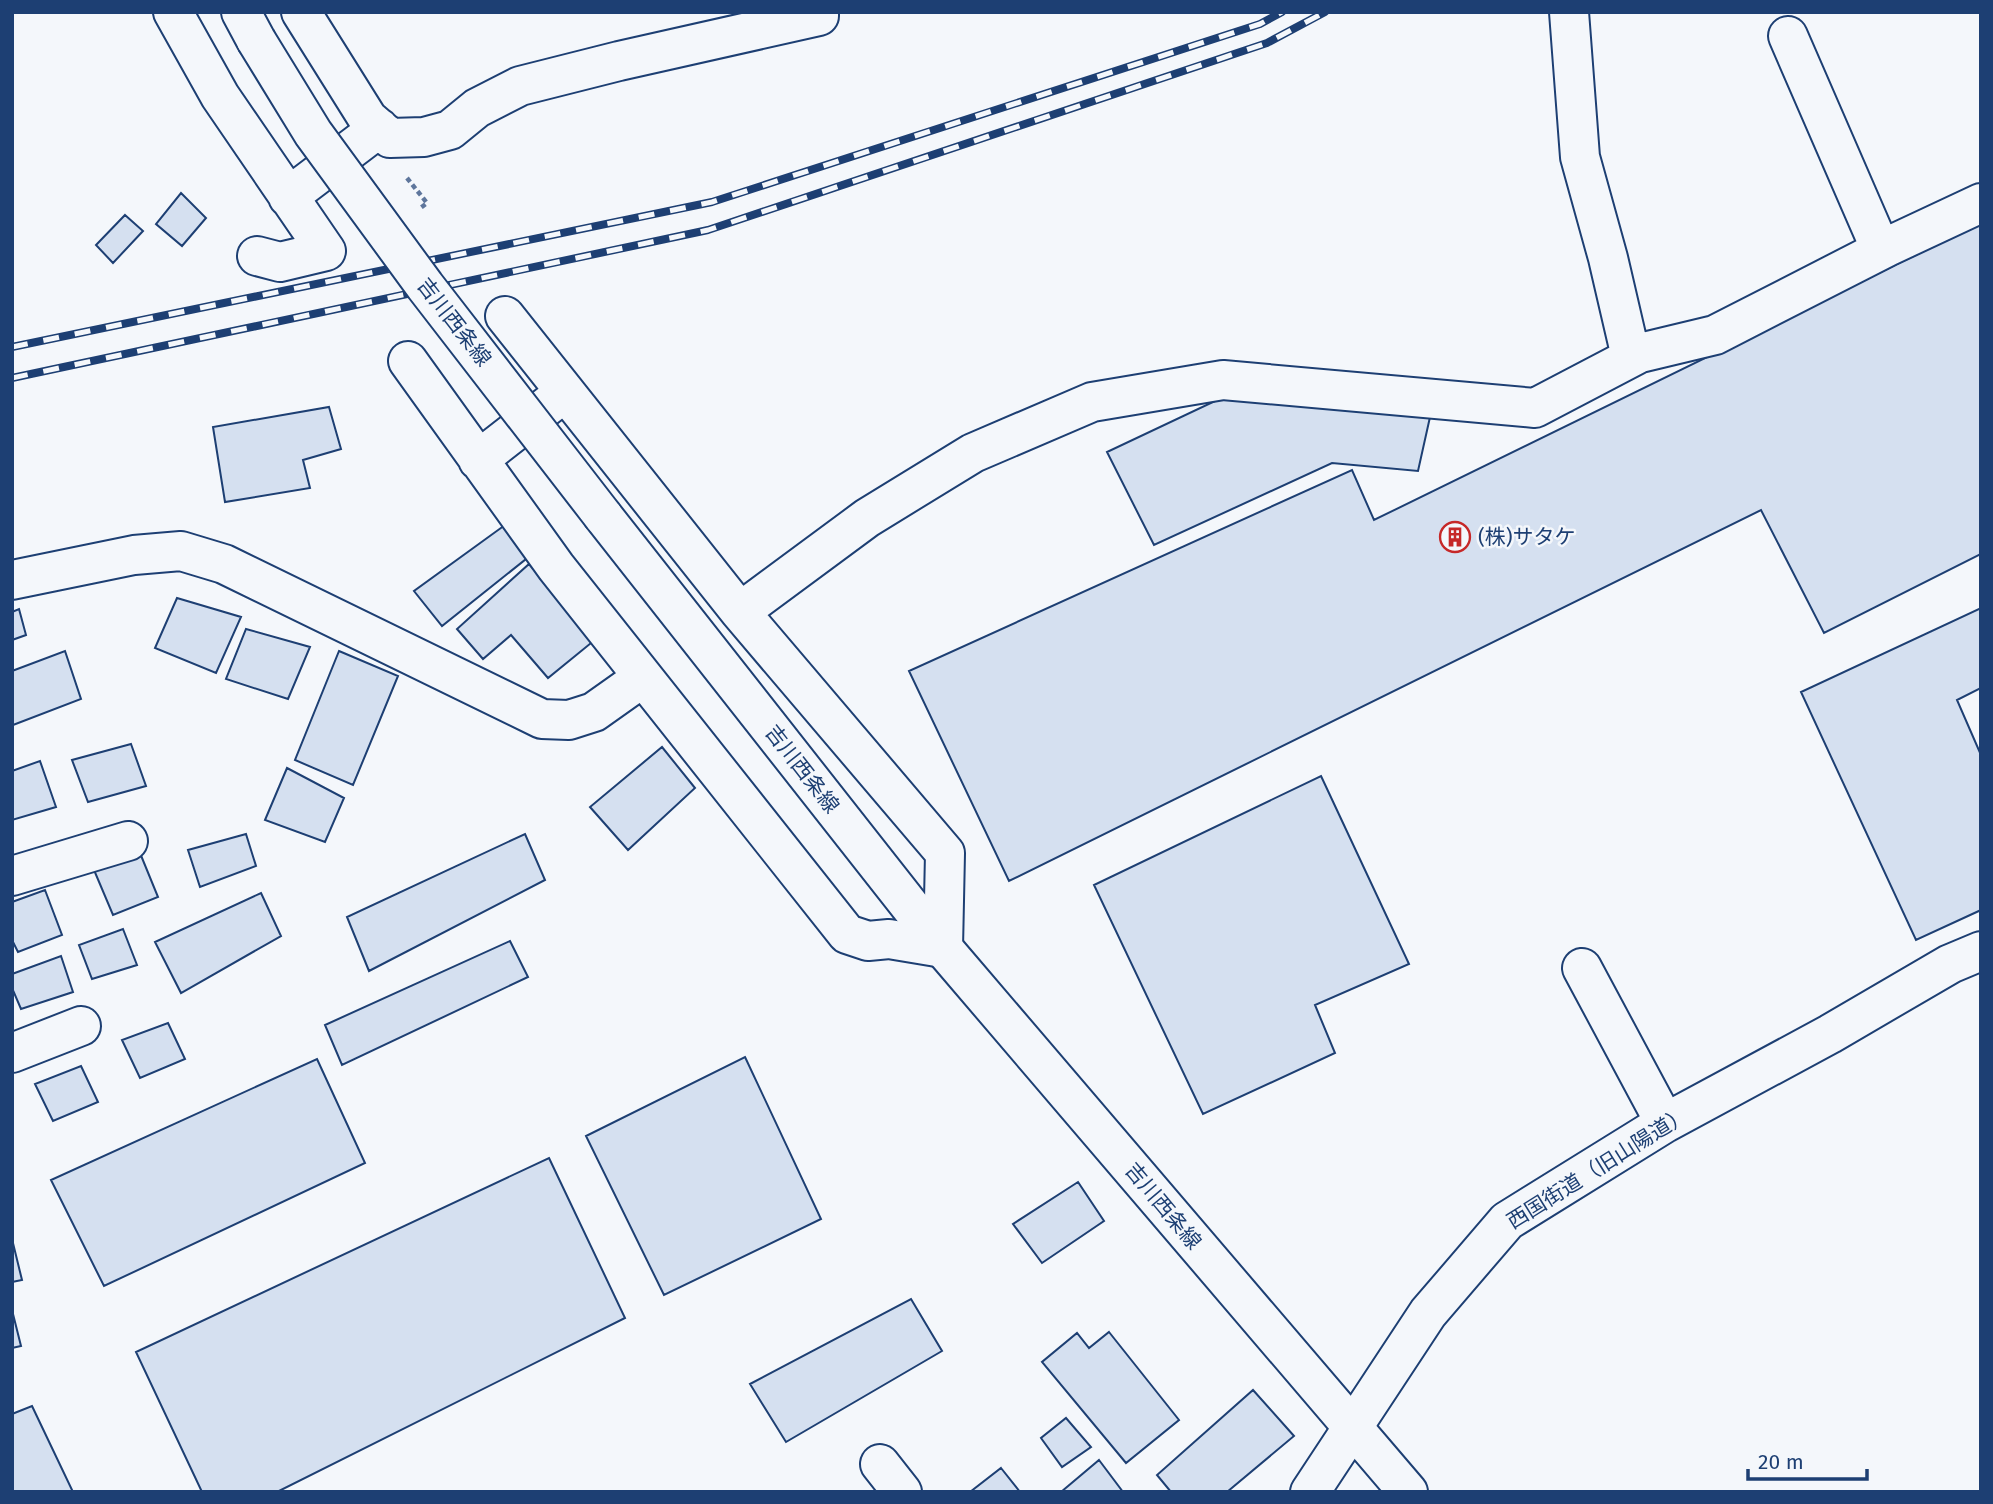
<svg xmlns="http://www.w3.org/2000/svg" width="1993" height="1504" font-family="'Fira Sans','Noto Sans JP',sans-serif">
<style>
.building{fill:#d5e0f0;stroke:#1d3f73;stroke-width:2}
.lines{fill:none;stroke-linecap:round;stroke-linejoin:round}
.minor-casing{stroke:#1d3f73;stroke-width:42}
.major-casing{stroke:#1d3f73;stroke-width:42}
.path{stroke:#5e769c;stroke-width:4.5;stroke-dasharray:5 3.5;stroke-linecap:butt}
.minor{stroke:#f4f7fb;stroke-width:38}
.major{stroke:#f4f7fb;stroke-width:38}
.rail-casing{stroke:#1d3f73;stroke-width:8}
.rail{stroke:#f4f7fb;stroke-width:5;stroke-dasharray:16;stroke-linecap:butt}
.major-bridge-casing{stroke:#1d3f73;stroke-width:42;stroke-linecap:butt}
.major-bridge{stroke:#f4f7fb;stroke-width:38}
.labels{text-anchor:middle;stroke-width:5;stroke-linejoin:round;paint-order:stroke}
.street-label{font-size:21px;fill:#1d3f73;stroke:#f4f7fb}
.poi-label{font-size:21px;fill:#1d3f73;stroke:#f4f7fb;text-anchor:start}
</style>
<rect width="100%" height="100%" fill="#f4f7fb"/>
<path class="building" d="M181,193L206,218L182,246L156,224Z
M125,215L143,231L113,263L96,245Z
M1981,223V554L1824,633L1761,510L1009,881L909,671L1352,470L1374,520Z
M1234,392L1430,417L1418,471L1332,463L1154,545L1107,452Z
M329,407L341,449L303,460L310,488L225,502L213,427Z
M505,525L531,555L442,626L414,591Z
M529,564L596,639L548,678L511,635L483,659L457,629Z
M177,598L241,617L216,673L155,648Z
M1981,608V688L1957,700L1981,755V910L1916,940L1801,692Z
M19,609L26,635L12,640V612Z
M246,629L310,647L288,699L226,679Z
M65,651L81,699L13,725L12,671Z
M339,651L398,676L353,785L295,760Z
M131,744L146,786L88,802L72,760Z
M662,747L695,788L628,850L590,807Z
M40,761L56,807L12,820V771Z
M287,768L344,798L325,842L265,820Z
M1321,776L1409,964L1315,1005L1335,1053L1203,1114L1094,885Z
M246,834L256,866L200,887L188,850Z
M525,834L545,880L369,971L347,917Z
M140,853L158,897L113,915L94,870Z
M45,890L62,935L18,952L12,940V902Z
M261,893L281,936L181,993L155,942Z
M123,929L137,965L92,979L79,945Z
M510,941L528,977L342,1065L325,1025Z
M61,956L73,992L21,1009L12,988V974Z
M168,1023L185,1059L140,1078L122,1040Z
M745,1057L821,1219L664,1295L586,1136Z
M317,1059L365,1163L104,1286L51,1180Z
M81,1066L98,1102L53,1121L35,1084Z
M549,1158L625,1318L277,1492H202L136,1352Z
M1078,1182L1104,1221L1042,1263L1013,1224Z
M12,1239L22,1280L12,1282Z
M911,1299L942,1351L786,1442L750,1384Z
M12,1310L21,1346L12,1348Z
M1109,1332L1179,1420L1126,1463L1042,1362L1077,1333L1089,1348Z
M1253,1390L1294,1436L1227,1492H1171L1157,1475Z
M32,1406L73,1492H12V1414Z
M1066,1418L1091,1447L1062,1467L1041,1438Z
M1099,1460L1123,1492H1061Z
M1001,1468L1020,1492H970Z"/>
<g class="lines">
<g class="minor-casing">
<path id="minor" d="M173,12L220,96L326,251L280,262L257,256
M301,12L368,119L390,138L424,137L450,130L477,108L520,86L619,61L819,16V12
M1569,12L1580,157L1608,258L1631,357
M1788,36L1881,250
M288,197L379,128
M505,316L740,612
M408,361L556,567L847,934L868,941L889,939L943,948L945,853L740,612L867,518L973,453L1092,402L1223,380L1535,408L1640,353L1715,335L1887,247L1981,203
M478,460L555,400
M12,580L134,555L181,551L224,564L542,719L569,720L594,712L642,678
M12,876L128,841
M1582,968L1665,1123
M12,1053L81,1026
M880,1464L902,1492
M1310,1492L1428,1313L1507,1221L1665,1123L1830,1034L1950,964L1981,951"/>
</g>
<g class="major-casing">
<path id="major" d="M241,12L256,40
M603,516L943,948L1408,1492"/>
</g>
<path class="path" d="M407,178L427,203L419,209"/>
<use href="#minor" class="minor"/>
<use href="#major" class="major"/>
<g class="rail-casing">
<path id="rail" d="M12,347L712,202L1260,24L1282,12
M12,378L708,230L1267,43L1325,12"/>
</g>
<use href="#rail" class="rail"/>
<g class="major-bridge-casing">
<path id="major-bridge" d="M256,40L313,133L425,286L603,516"/>
</g>
<use href="#major-bridge" class="major-bridge"/>
</g>
<defs>
<g id="building-ring" transform="scale(1.575)"><circle r="9.5" fill="#f4f7fb" stroke="#c62828" stroke-width="1.5"/><path d="M-4-6H4V6H1V3H-1V6H-4ZM-2.5-4.3h1.7v1.8h-1.7ZM.8-4.3h1.7v1.8H.8ZM-2.5-1h1.7V.8h-1.7ZM.8-1h1.7V.8H.8Z" fill="#c62828"/></g>
</defs>
<g fill-rule="evenodd">
<use href="#building-ring" x="1455" y="537"/>
</g>
<g class="labels">
<g class="street-label">
<text transform="translate(454 322) rotate(52)" y="7">吉川西条線</text>
<text transform="translate(802 769) rotate(52)" y="7">吉川西条線</text>
<text transform="translate(1598 1168) rotate(-32)" y="7">西国街道（旧山陽道）</text>
<text transform="translate(1163 1206) rotate(50)" y="7">吉川西条線</text>
</g>
<g class="poi-label">
<text x="1478" y="544">(株)サタケ</text>
</g>
</g>
<rect width="1993" height="1504" fill="none" stroke="#1d3f73" stroke-width="28"/>
<path d="M1748 1469v10h119v-10" fill="none" stroke="#1d3f73" stroke-width="3.5"/>
<text x="1758" y="1469" font-size="21" fill="#1d3f73" stroke="#f4f7fb" stroke-width="5" paint-order="stroke">20 m</text>
</svg>
